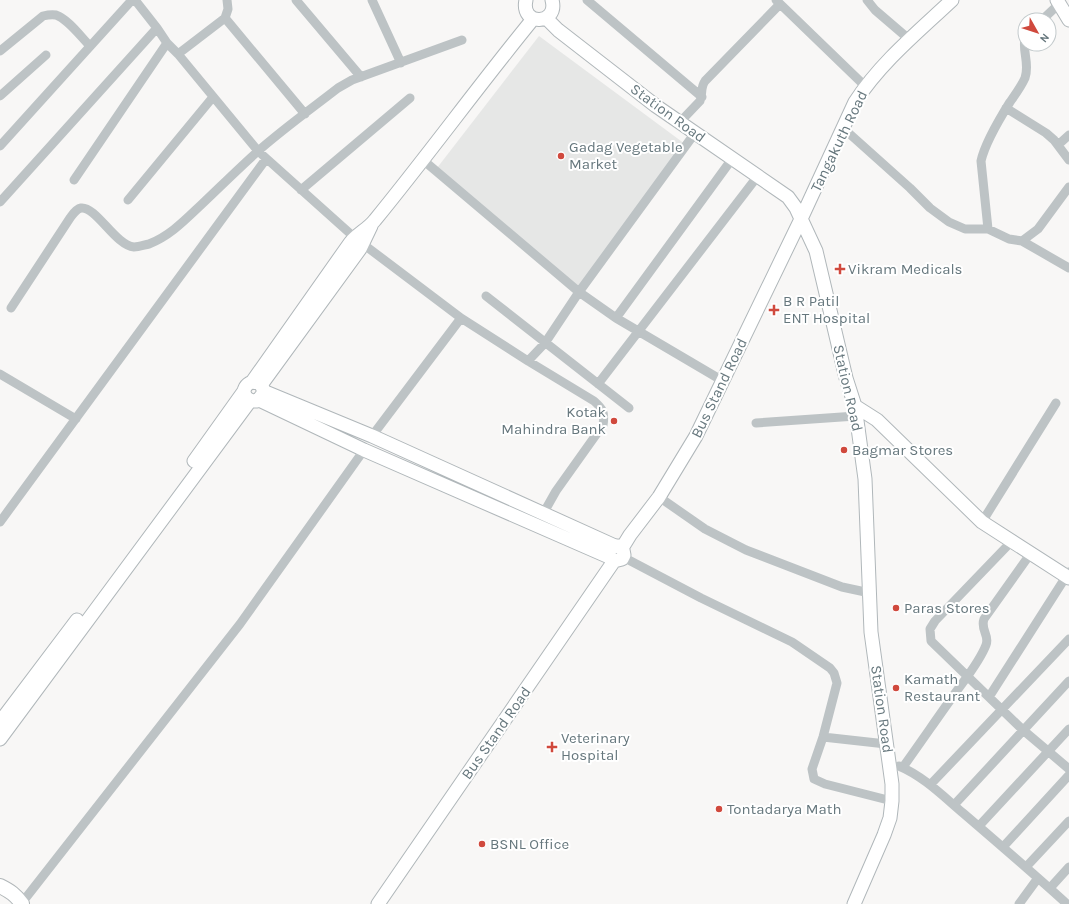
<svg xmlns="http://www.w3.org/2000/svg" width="1069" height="904" font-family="Karla,sans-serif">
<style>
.built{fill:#e6e7e6}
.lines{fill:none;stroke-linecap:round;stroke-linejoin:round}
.secondary-casing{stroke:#b0b7ba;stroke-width:15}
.primary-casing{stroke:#b1b7b9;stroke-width:16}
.street{stroke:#bdc3c5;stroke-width:9}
.secondary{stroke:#fff;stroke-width:13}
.primary{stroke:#fff;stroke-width:14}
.poi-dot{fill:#d0493d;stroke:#fff;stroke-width:1.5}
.labels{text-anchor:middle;stroke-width:4;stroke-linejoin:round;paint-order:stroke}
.street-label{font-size:15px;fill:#66777d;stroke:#fff}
.poi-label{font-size:15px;fill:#66777d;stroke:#fff;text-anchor:start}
</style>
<rect width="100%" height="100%" fill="#f8f7f6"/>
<path class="built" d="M539,36L685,144L578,288L437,168Z"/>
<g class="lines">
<g class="secondary-casing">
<path id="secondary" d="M526,0C520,27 559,25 552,0
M1057,0L1069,20
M546,18L558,30L656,106L788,197L796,208L816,251L846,378L855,406L865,479L871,632L892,784V801L890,818L884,835L854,904
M252,382L259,383L263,388V394L257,401C243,402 239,387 252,382L350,243C357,234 368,229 375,220C429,154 479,85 533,19
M261,385L360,249L371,226
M263,391L372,436L615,546
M259,400L364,450L609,557L614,561L622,559L624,555L623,550L618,546L612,547L608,554L609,557
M855,406L877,420L982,522L1069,578
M194,461L244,391
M622,548L630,535L659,497L696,436L801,219L855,102C881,62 918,32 952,0
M0,722L77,620
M0,739L250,401
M378,904L614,561"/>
</g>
<g class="primary-casing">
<path id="primary" d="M0,886C10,891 16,895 22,904"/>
</g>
<path class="street" d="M135,0L157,28L167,43L178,54L258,151L354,237
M296,0L361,77
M372,0L401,63
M587,0L702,97
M776,0L865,86
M867,0L875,10L910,40
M225,18L305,114
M1042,20L1059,4
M0,51L43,16C47,15 51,14 56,15C68,19 81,37 90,46
M178,54L225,18L228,9L227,0
M0,96L46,55
M1006,108L1046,133L1054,140L1069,160
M680,122L700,101C703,94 700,88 705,81L780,4
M843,128L910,188L930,208L949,222L965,229H988L1009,239L1022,241L1069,268
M1058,145L1069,135
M0,146L132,0
M423,160L579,292L616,318L723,381
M74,180L167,43
M301,190L410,98
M128,200L213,97
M0,202L157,28
M988,229L981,161C985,143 1000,118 1010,102C1015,95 1021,87 1025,78C1030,64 1022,51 1025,38
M1022,241L1038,229L1069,187
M363,244L461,318
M486,296L629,408
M11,308L70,218C73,214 76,209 81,208C96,206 115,245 134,247C139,247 144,245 149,244C170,236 185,220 202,204C220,187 238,169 257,152C283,129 311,109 338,88L352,80L462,40
M616,318L732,159
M528,361L545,343L579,292L695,133
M0,374L76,419
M598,384L757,177
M756,423L856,416
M372,436L461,318L528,361L594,401C603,409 605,412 603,425L556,491L543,514
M659,497L705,529L746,550L842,587L870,593
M0,522L266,159
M982,522L1056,403
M1012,541L935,621L930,629L931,641L1023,730L1069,769
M623,557L701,598L792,642L830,668L834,673L837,683L823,737L812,769L814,779L825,784L892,801
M989,697L1069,572
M823,737L886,744
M899,766C923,776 943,796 963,813C998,843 1033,873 1067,904
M903,767C921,742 938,717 956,692C966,678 980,661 986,645C990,635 980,630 984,619L1031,553
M930,785L1069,639
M954,805L1069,681
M979,826L1069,729
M1003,847L1069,775
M1026,867L1069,821
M1050,888L1069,867
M21,904L240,624L364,450
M1019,904L1038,878"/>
<use href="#secondary" class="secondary"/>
<use href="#primary" class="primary"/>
</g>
<g class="poi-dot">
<circle cx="561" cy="156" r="4"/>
<path d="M838 263h4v4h4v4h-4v4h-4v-4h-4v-4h4z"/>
<path d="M772 304h4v4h4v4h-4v4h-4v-4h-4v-4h4z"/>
<circle cx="614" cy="421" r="4"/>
<circle cx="844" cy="450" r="4"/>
<circle cx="896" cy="608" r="4"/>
<circle cx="896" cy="688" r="4"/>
<path d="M550 741h4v4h4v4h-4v4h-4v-4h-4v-4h4z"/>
<circle cx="719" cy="809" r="4"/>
<circle cx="482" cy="844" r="4"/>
</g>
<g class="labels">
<g class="street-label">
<text transform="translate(668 113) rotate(36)" y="5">Station Road</text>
<text transform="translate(839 141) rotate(-64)" y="5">Tangakuth Road</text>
<text transform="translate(719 388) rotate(-64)" y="5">Bus Stand Road</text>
<text transform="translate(848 388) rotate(77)" y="5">Station Road</text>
<text transform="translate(882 709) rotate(82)" y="5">Station Road</text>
<text transform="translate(496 733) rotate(-55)" y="5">Bus Stand Road</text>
</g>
<g class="poi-label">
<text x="569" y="152">Gadag Vegetable<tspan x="569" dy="17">Market</tspan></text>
<text x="848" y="274">Vikram Medicals</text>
<text x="783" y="306">B R Patil<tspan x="783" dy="17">ENT Hospital</tspan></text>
<text x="606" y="417" text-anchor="end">Kotak<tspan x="606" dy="17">Mahindra Bank</tspan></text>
<text x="852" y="455">Bagmar Stores</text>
<text x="904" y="613">Paras Stores</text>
<text x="904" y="684">Kamath<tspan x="904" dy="17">Restaurant</tspan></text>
<text x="561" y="743">Veterinary<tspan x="561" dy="17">Hospital</tspan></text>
<text x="727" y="814">Tontadarya Math</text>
<text x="490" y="849">BSNL Office</text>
</g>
</g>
<g transform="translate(1037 32) rotate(129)"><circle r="19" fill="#ffffff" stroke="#c2c9cb"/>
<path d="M0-3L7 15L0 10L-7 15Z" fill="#d0493d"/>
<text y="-6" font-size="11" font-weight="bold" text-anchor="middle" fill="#66777d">N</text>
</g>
</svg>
